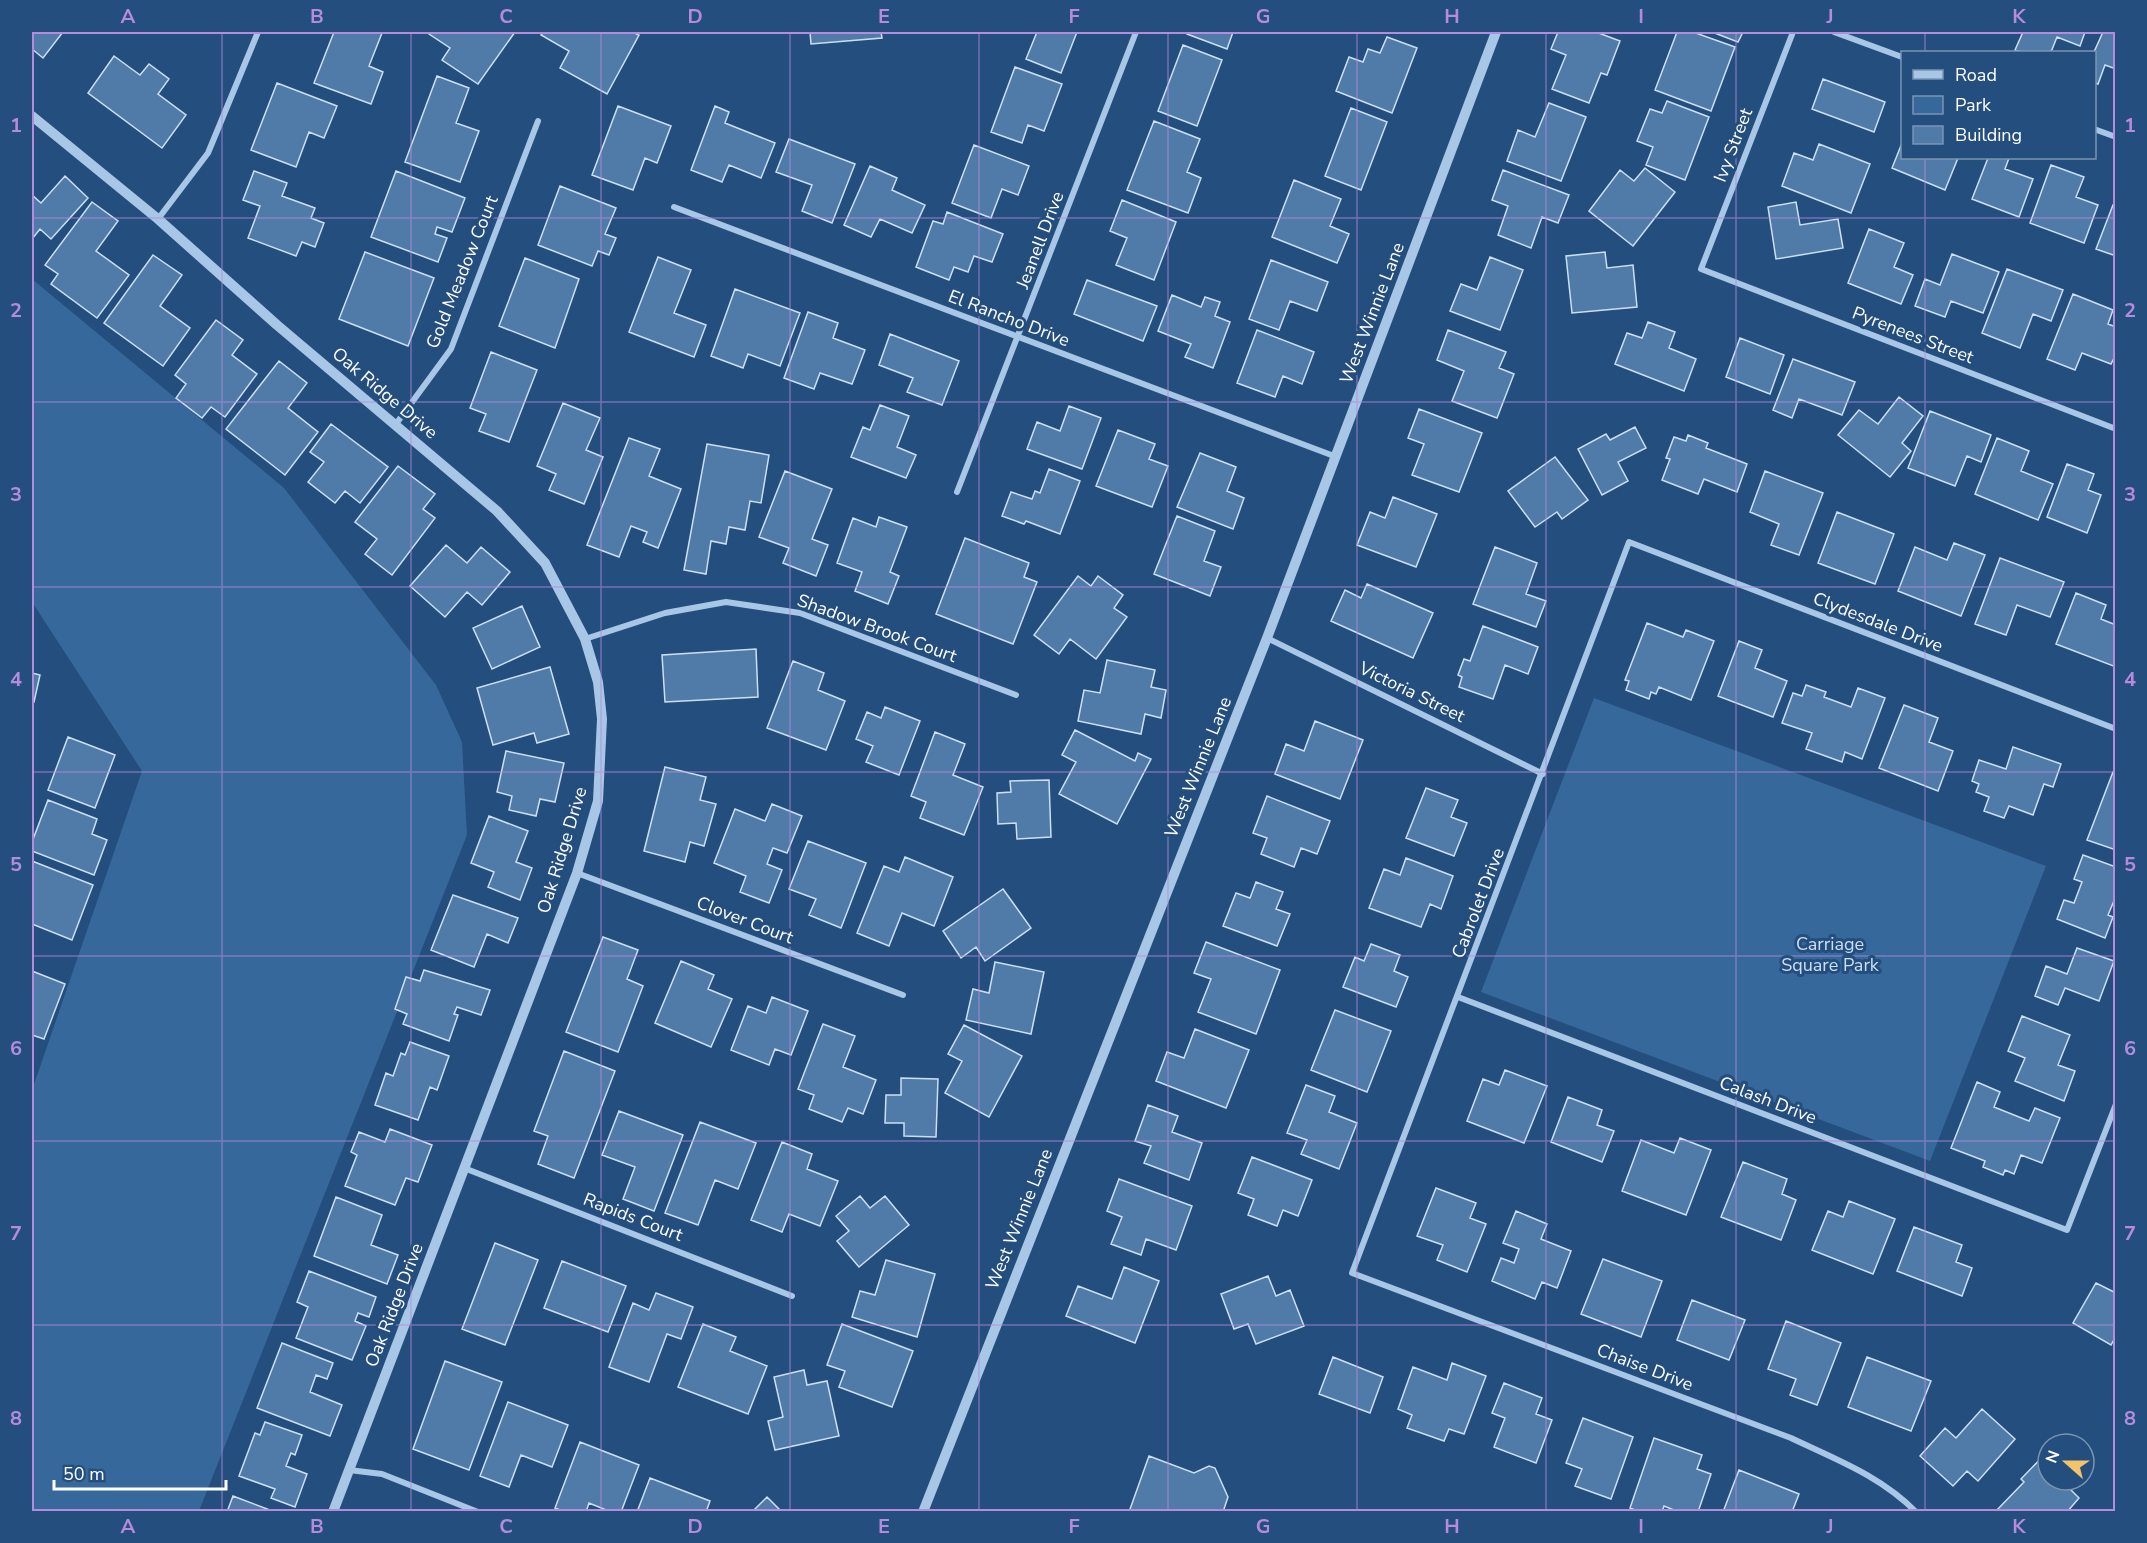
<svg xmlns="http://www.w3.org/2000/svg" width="2147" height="1543" font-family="'Nunito Sans',sans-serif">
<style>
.green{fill:#36689b}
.building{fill:#507ba8;stroke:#cbdff5;stroke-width:1.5}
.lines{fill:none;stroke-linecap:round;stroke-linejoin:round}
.minor{stroke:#a8c6e6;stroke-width:6}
.tertiary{stroke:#a8c6e6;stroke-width:10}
.grid{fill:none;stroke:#b68bdc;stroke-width:1.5;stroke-opacity:0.55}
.labels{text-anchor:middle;stroke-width:6;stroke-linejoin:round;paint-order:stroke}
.street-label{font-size:18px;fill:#fff;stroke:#234e7d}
.park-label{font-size:18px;fill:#cbdff5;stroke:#234e7d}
.neatline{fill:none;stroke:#b68bdc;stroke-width:2}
.grid-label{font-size:20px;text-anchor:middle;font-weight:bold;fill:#b68bdc}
</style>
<rect width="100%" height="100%" fill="#234e7d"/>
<path class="green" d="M32,279L284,488L436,685L462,742L467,835L199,1511H32V1090L142,771L32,602Z
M1594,698L2046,866L1930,1161L1481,992Z"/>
<path class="building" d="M32,32H63L43,58L32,49Z
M334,32L382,33L369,66L383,72L371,104L314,83Z
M426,32H515L478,84L442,60L450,48Z
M543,32H632L639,35L607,94L560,68L569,51L541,35Z
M810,32H881L882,38L811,44Z
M1037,32H1077L1061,73L1026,59Z
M1188,32H1233L1227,49L1187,34Z
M1558,32H1596L1620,41L1607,75L1601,73L1589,103L1552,89L1566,55L1551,49Z
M1677,32H1693L1735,47L1711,111L1655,90Z
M1712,32H1743L1738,42Z
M2023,32H2085L2080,46L2057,37L2051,52H2021L2015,50Z
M2103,32H2116V69L2105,65L2098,84L2094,83V52Z
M1387,37L1417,48L1392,113L1336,91L1349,57L1363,62L1368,49L1380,53Z
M1183,45L1222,60L1197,126L1158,111Z
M114,56L140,75L149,64L169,79L158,94L186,115L162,148L88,93Z
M1015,67L1062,84L1044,131L1028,125L1022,143L991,132Z
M437,76L469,88L456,123L479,131L460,182L405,162Z
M1823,79L1885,102L1874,132L1812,109Z
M277,83L337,106L324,138L309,132L296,167L251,150Z
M1667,101L1709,117L1685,180L1646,165L1653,147L1637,141L1650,109L1662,113Z
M1549,103L1586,117L1561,181L1507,161L1518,130L1535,137Z
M618,106L671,126L657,163L645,158L633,190L592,175Z
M715,106L729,112L725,123L775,143L761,178L729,165L722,182L691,170Z
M1351,108L1387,122L1361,190L1325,176Z
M1154,121L1200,139L1187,172L1201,178L1188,213L1127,190Z
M789,139L855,164L832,223L802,211L812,185L776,172Z
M1902,143V158H1958L1945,190L1892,168Z
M1819,144L1870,164L1851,213L1782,186L1794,153L1813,160Z
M974,145L1029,166L1018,195L1002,189L991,218L952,203Z
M1988,158H2009L2005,169L2033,179L2019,217L1972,199Z
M2051,165L2084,177L2076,197L2098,205L2084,243L2030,223Z
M870,166L897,178L892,190L925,205L912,233L880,219L871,237L844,225Z
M1645,168L1675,192L1633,246L1589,211L1620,170L1634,181Z
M1503,170L1569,195L1558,223L1542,217L1531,248L1498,235L1508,206L1492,200Z
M254,171L287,183L282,196L315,208L311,218L324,223L315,247L302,242L296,256L248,238L260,206L243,200Z
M396,171L465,198L452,232L437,227L435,234L447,238L438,262L371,237Z
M65,176L88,198L51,239L40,229L32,239V195L41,203Z
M1294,180L1341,199L1330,226L1349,234L1337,263L1272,237Z
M560,186L616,208L605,234L616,238L609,255L598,251L592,266L538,245Z
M1122,200L1176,222L1154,280L1116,265L1127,238L1110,231Z
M92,202L118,221L96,251L129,275L97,318L51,284L58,274L45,265Z
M1796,202L1800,225L1838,219L1843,248L1776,259L1768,207Z
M2113,205L2116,206V256L2096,249Z
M947,212L1003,234L992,262L974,256L968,272L954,267L949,280L916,267L933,221L943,224Z
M1869,229L1904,243L1894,267L1913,275L1901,304L1848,283Z
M365,252L434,278L408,346L339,319Z
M1605,252L1607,268L1633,265L1637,307L1572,313L1566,256Z
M1952,254L1999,272L1983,313L1951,301L1945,317L1915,306L1925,279L1940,285Z
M153,255L182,275L160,306L190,328L163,366L104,323Z
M658,257L691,270L674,313L706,325L694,357L629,332Z
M1490,257L1523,270L1500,330L1450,311L1461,284L1477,290Z
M525,258L579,279L555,348L499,326Z
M1271,260L1328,282L1317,311L1290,301L1279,330L1249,319Z
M2007,269L2063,290L2051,321L2033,314L2020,348L1982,333Z
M1087,280L1157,306L1143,341L1074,314Z
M735,289L800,313L780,366L748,354L743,368L711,356Z
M2073,294L2113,310L2108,324L2116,327V354L2111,364L2082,353L2075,370L2047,359Z
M1172,295L1201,307L1205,297L1220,302L1215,316L1230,322L1213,368L1185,357L1191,344L1158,331Z
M808,312L838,323L833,338L865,350L852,384L820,373L814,389L784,378Z
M216,320L243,340L232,355L257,374L225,417L211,407L202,418L176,398L186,384L175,375Z
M1648,322L1675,332L1669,348L1696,359L1684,391L1615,364L1627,333L1642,338Z
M1257,330L1314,352L1302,384L1283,376L1275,397L1237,383Z
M1448,330L1506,352L1499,368L1514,374L1497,418L1452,401L1464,371L1437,360Z
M890,334L959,361L942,405L907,392L913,378L879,365Z
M1740,338L1784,355L1770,394L1726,377Z
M491,352L537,370L509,442L479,431L486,414L470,408Z
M1793,359L1855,382L1842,415L1799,399L1792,418L1773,410Z
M279,361L307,383L288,408L318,432L285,475L226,429Z
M1899,397L1923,416L1902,443L1911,451L1890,477L1838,435L1859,410L1878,424Z
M563,403L600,418L586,450L603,457L584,504L549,490L556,474L537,466Z
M880,405L909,416L897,447L916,455L906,478L851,457L863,427L870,430Z
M1069,406L1101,418L1082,469L1027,449L1037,422L1060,431Z
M1419,409L1482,433L1459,492L1412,475L1424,444L1408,438Z
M1930,411L1991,435L1981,462L1967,456L1955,486L1908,468Z
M331,424L388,467L360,503L345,491L335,503L308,482L324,462L310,452Z
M1635,427L1646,448L1618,462L1628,481L1602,495L1578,449L1606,434L1610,440Z
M1118,430L1155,444L1149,459L1168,466L1152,507L1096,486Z
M1688,435L1708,443L1706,448L1747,464L1737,492L1704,479L1698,494L1662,480L1670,459L1666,458L1674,437L1686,441Z
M629,438L660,449L649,476L681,489L658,548L643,542L647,532L631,526L619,557L587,545Z
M1997,438L2029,451L2021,471L2053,484L2038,520L1975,494Z
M707,444L769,455L761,503L750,501L745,530L729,527L726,544L711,541L706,574L684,570Z
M1200,453L1236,467L1227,491L1244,498L1233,529L1177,507Z
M1555,457L1588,500L1562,519L1557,512L1535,527L1508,491Z
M2067,464L2094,474L2088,490L2101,495L2087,533L2047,517Z
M398,466L435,494L423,509L435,518L392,575L365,554L377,539L355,522Z
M1049,469L1080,481L1060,534L1026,521L1024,524L1002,516L1011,492L1032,499L1035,491L1040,493Z
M785,471L832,489L812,539L828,545L816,576L783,563L789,548L759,537Z
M1765,471L1823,493L1799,555L1771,545L1779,524L1750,512Z
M1393,497L1437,514L1416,567L1357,545L1370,512L1385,518Z
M1837,512L1894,534L1875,584L1818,563Z
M1177,516L1215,531L1204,561L1221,567L1210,596L1154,574Z
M879,517L907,527L890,572L899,576L888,604L855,591L862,572L837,563L853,518L876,527Z
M965,538L1029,563L1024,577L1037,582L1013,644L936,614Z
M1954,543L1985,555L1961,616L1898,591L1915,547L1947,560Z
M446,545L467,563L481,547L510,572L482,605L467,592L445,617L410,586Z
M1495,547L1537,563L1526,594L1546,601L1536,627L1473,604Z
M2000,558L2064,582L2050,617L2017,605L2006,635L1975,624Z
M1078,576L1091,586L1098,576L1123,595L1114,608L1127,617L1096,659L1070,639L1059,654L1034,635Z
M1367,584L1433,613L1413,658L1331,621L1345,590L1361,598Z
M2076,593L2106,605L2101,619L2116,625V667L2056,644Z
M522,606L540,647L492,669L473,628Z
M1647,623L1683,637L1686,630L1714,641L1691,700L1659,687L1656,694L1651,692L1649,699L1626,690L1629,681L1625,680Z
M1483,626L1538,647L1528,674L1505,665L1493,699L1459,687L1462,677L1458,675L1464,659L1470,661Z
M1739,641L1762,650L1755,668L1787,681L1773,717L1718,696Z
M756,649L758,697L665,702L662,655Z
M1107,660L1155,670L1151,687L1166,690L1161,718L1145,714L1141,734L1078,721L1084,690L1100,693Z
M793,661L824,673L818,690L845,701L826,750L767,728Z
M550,667L569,734L537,743L534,733L493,745L477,688Z
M32,673L40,675L34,702L32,701Z
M1806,685L1826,692L1824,697L1851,707L1858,688L1885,698L1862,759L1845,752L1842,762L1806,749L1812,733L1782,723L1793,693L1802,696Z
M1904,705L1938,718L1929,742L1953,751L1938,791L1879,768Z
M885,707L920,721L899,775L866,762L873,746L856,739L867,712L881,718Z
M1315,721L1363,740L1340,799L1275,774L1286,744L1304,751Z
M1075,730L1135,761L1138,753L1151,759L1117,824L1059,794L1076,762L1062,755Z
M935,732L965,744L953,775L983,787L964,835L920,818L926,802L911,796Z
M68,737L115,755L95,808L48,790Z
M2013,747L2061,764L2053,787L2044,784L2033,815L2009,806L2004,818L1984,811L1989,797L1976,792L1979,784L1972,781L1979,760L2006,769Z
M506,751L564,763L555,802L540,799L536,816L509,810L512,796L497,792Z
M665,767L706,777L700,800L716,804L704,846L690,842L685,862L644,851Z
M2113,772L2116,773V850L2087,840Z
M1049,780L1051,837L1017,839L1016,823L998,824L997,793L1011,792L1010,781Z
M1426,788L1458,800L1451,817L1467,823L1454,856L1406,838Z
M1267,796L1330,821L1317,854L1301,848L1294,867L1261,854L1267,838L1253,833Z
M48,800L97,819L92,834L107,840L94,875L32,851V842Z
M772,804L802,816L787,853L773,848L767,864L782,870L769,903L740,892L746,876L714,863L735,809L765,821Z
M489,816L528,831L516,862L532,868L520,900L488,887L494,872L471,863Z
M808,841L866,863L841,928L809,915L816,899L789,889Z
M2083,855L2116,867V896L2108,915L2113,917L2105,938L2057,919L2064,900L2074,903L2082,882L2074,879Z
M905,857L953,877L934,926L902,913L889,946L857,933L884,866L899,872Z
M1406,858L1453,876L1441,909L1430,904L1421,927L1369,908L1384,869L1400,875Z
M32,861L93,885L72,940L32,924Z
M1256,882L1283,892L1276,909L1290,914L1277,946L1223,926L1236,893L1250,898Z
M1003,889L1031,928L985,961L976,947L961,958L943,931Z
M453,895L518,918L508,943L487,934L474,967L431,950Z
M603,937L638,950L627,979L643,986L618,1052L566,1032Z
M1206,942L1280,970L1256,1034L1198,1012L1211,979L1194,973Z
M1371,944L1400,955L1394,971L1408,977L1396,1007L1343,987L1355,957L1364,961Z
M2077,948L2114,961L2099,1001L2065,988L2058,1005L2035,996L2046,966L2067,974Z
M681,961L714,975L708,989L732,999L711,1047L655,1023Z
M995,962L1044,972L1031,1034L966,1020L973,989L989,993Z
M424,970L490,990L481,1015L457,1007L454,1014L458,1015L449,1041L403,1024L407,1014L395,1009L406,977L420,981Z
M32,971L65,984L44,1039L32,1035Z
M772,997L808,1011L791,1055L775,1049L769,1065L731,1050L748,1006L766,1013Z
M1335,1010L1391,1031L1367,1092L1311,1070Z
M2022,1016L2070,1035L2058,1065L2075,1071L2064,1101L2015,1081L2025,1058L2008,1051Z
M823,1024L855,1036L843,1067L876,1080L863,1114L848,1108L842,1122L809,1109L814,1095L798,1089Z
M964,1025L1022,1056L989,1117L945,1093L962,1061L948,1054Z
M1195,1029L1249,1050L1226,1108L1156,1081L1167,1052L1184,1058Z
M410,1042L449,1056L437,1090L430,1087L418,1120L375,1105L386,1073L393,1076L401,1053L405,1055Z
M564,1051L615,1071L574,1178L538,1164L548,1136L534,1131Z
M1505,1070L1547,1086L1524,1143L1467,1121L1483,1079L1499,1085Z
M901,1078L938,1079L936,1137L904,1136V1123H885L886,1095H901Z
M1977,1082L2000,1092L1994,1107L2029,1121L2035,1108L2060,1118L2042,1163L2021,1155L2014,1174L2005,1170L2003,1175L1983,1167L1985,1161L1951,1148Z
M1306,1085L1335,1096L1329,1112L1357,1123L1339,1169L1301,1154L1307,1140L1287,1133Z
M1568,1097L1602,1110L1597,1125L1614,1131L1602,1162L1551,1142Z
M1148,1105L1178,1116L1172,1132L1202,1143L1189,1180L1144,1163L1151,1146L1135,1141Z
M619,1111L683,1135L654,1211L623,1199L635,1167L602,1155Z
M700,1122L756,1143L738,1189L715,1180L698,1225L665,1213Z
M390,1129L432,1145L418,1182L406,1178L395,1205L345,1186L357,1155L351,1152L359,1132L385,1142Z
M1680,1138L1711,1150L1686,1215L1622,1191L1641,1140L1674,1153Z
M782,1142L812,1154L807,1169L838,1181L820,1226L789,1214L782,1232L751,1220Z
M1252,1157L1312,1180L1298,1216L1283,1210L1277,1226L1248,1215L1254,1199L1238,1193Z
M1743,1162L1787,1179L1782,1194L1796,1200L1781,1240L1721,1217Z
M1119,1179L1192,1206L1176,1250L1146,1239L1141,1255L1111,1244L1122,1217L1107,1211Z
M1436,1188L1476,1203L1470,1218L1486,1224L1467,1272L1437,1260L1443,1245L1417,1236Z
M860,1196L870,1208L885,1196L909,1225L859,1267L837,1241L849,1231L836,1216Z
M336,1197L382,1215L371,1245L398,1255L387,1284L314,1256Z
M1849,1201L1895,1219L1873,1274L1812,1250L1828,1211L1843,1217Z
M1516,1211L1547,1224L1541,1239L1571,1251L1557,1288L1542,1282L1535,1299L1492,1281L1501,1258L1514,1263L1519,1249L1503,1243Z
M1914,1227L1962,1245L1956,1262L1972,1268L1962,1296L1897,1271Z
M495,1243L538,1260L505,1345L462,1329Z
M1603,1259L1662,1281L1641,1337L1581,1314Z
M886,1260L935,1274L917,1337L852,1317L860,1291L875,1295Z
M562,1261L626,1286L608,1332L544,1308Z
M1124,1267L1159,1281L1135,1343L1066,1316L1078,1286L1112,1299Z
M309,1271L376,1297L369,1317L358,1313L355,1321L366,1326L352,1360L296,1338L308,1307L297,1302Z
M1268,1276L1276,1296L1290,1290L1304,1326L1256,1344L1248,1324L1234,1329L1221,1294Z
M2096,1283L2116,1293V1336L2111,1345L2073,1323Z
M656,1293L693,1307L681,1339L667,1334L649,1382L609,1367L633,1303L649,1310Z
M1692,1300L1745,1320L1729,1360L1677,1340Z
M1786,1321L1841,1343L1817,1405L1790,1395L1796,1379L1768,1369Z
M703,1324L736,1337L730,1351L767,1366L748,1414L678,1387Z
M842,1324L913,1351L892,1407L839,1387L845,1371L827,1365Z
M282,1343L333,1363L327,1379L316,1375L310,1392L342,1405L330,1436L257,1408Z
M1333,1357L1383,1377L1370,1413L1319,1394Z
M1867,1357L1931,1381L1911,1431L1848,1407Z
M445,1361L502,1382L469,1470L413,1449Z
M1452,1363L1486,1376L1464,1434L1449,1429L1444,1441L1407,1428L1412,1415L1398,1409L1413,1367L1447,1380Z
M804,1370L807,1385L827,1381L839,1436L775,1450L768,1421L783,1417L774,1377Z
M1504,1383L1542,1398L1536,1414L1552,1420L1536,1463L1494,1447L1505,1418L1492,1413Z
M508,1402L568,1425L552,1467L521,1455L509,1487L480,1476Z
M1982,1409L2015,1439L1978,1481L1967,1471L1953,1486L1920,1456L1945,1428L1956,1438Z
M1583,1418L1633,1437L1611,1499L1575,1486L1582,1469L1566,1463Z
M265,1422L302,1435L295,1455L291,1453L286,1466L307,1474L295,1507L271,1498L275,1489L239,1476L255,1433L260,1435Z
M1654,1438L1702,1455L1697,1469L1711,1474L1698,1512H1679L1664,1506L1662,1512H1640L1630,1508Z
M580,1442L639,1465L621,1512H611L589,1503L586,1512H565L555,1508Z
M2048,1451V1480H2061L2079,1498L2067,1512H1995L2024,1482L2021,1479Z
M1149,1456L1194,1473L1209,1466L1215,1468L1228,1497L1223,1512H1129Z
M1739,1470L1799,1494L1792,1512H1723Z
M650,1478L710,1501L706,1512H637Z
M233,1496L275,1512H227Z
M767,1497L782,1512H752Z"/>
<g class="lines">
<path class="minor" d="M1793,32L1701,269L2116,429
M1834,32L1902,57
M2094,129L2116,137
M674,207L1334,456
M158,219L208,153L258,32
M396,424L451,349L538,121
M957,492L1136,32
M1267,638L1543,774
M585,639L665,613L726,602L800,613L1016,695
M577,873L903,995
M1458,997L2067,1230L2116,1104
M464,1168L792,1296
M349,1470L382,1474L478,1512
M1916,1512C1881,1476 1835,1459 1791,1438L1352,1273L1629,542L2116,729"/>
<path class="tertiary" d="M32,116L158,219L277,325L497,511L545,563L585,639L598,682L602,719L598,801L577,873L333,1512
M923,1512L1267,638L1496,32"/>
</g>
<path class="grid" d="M222,32V1512M411,32V1512M601,32V1512M790,32V1512M979,32V1512M1168,32V1512M1357,32V1512M1546,32V1512M1736,32V1512M1925,32V52M1925,158V1512M32,218H2116M32,402H2116M32,587H2116M32,772H2116M32,956H2116M32,1141H2116M32,1325H2116"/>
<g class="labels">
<g class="street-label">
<text transform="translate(1733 145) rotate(-69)" y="6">Ivy Street</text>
<text transform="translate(1040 240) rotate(-69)" y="6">Jeanell Drive</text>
<text transform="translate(462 272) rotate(-68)" y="6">Gold Meadow Court</text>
<text transform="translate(1372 313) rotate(-69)" y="6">West Winnie Lane</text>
<text transform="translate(1009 318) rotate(21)" y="6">El Rancho Drive</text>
<text transform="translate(1913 335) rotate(21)" y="6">Pyrenees Street</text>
<text transform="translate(385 393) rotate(40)" y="6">Oak Ridge Drive</text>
<text transform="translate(1878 622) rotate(21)" y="6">Clydesdale Drive</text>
<text transform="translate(877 628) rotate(20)" y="6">Shadow Brook Court</text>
<text transform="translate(1412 692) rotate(26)" y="6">Victoria Street</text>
<text transform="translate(1198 767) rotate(-68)" y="6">West Winnie Lane</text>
<text transform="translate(562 850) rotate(-73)" y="6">Oak Ridge Drive</text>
<text transform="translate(1478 903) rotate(-69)" y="6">Cabrolet Drive</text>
<text transform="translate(745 920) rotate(21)" y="6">Clover Court</text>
<text transform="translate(1768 1100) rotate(21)" y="6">Calash Drive</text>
<text transform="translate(633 1217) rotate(21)" y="6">Rapids Court</text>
<text transform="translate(1019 1219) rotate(-68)" y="6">West Winnie Lane</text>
<text transform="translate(394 1305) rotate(-69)" y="6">Oak Ridge Drive</text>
<text transform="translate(1645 1367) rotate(21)" y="6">Chaise Drive</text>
</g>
<g class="park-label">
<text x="1830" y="950">Carriage<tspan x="1830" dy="21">Square Park</tspan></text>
</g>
</g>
<rect width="2147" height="1543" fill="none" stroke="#234e7d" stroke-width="66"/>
<rect x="1901" y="51" width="195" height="108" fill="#234e7d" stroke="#7b95b1" stroke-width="1.5"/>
<rect x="1913" y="70" width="30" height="9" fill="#a8c6e6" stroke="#7b95b1" stroke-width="1.5"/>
<text x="1955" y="81" font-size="18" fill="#ffffff">Road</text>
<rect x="1913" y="96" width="30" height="18" fill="#36689b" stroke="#7b95b1" stroke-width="1.5"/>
<text x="1955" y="111" font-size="18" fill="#ffffff">Park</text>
<rect x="1913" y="126" width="30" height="18" fill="#507ba8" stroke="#7b95b1" stroke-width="1.5"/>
<text x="1955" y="141" font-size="18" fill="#ffffff">Building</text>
<g transform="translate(2066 1462) rotate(291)"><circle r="28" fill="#234e7d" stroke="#7b95b1" stroke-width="1.5"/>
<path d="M0-4.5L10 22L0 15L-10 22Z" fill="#f1c46b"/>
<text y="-9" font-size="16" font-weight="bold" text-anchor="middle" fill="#ffffff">N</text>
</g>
<path d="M54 1480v9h172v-9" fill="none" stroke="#ffffff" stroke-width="3"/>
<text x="63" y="1480" font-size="18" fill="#ffffff" stroke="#234e7d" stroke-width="4.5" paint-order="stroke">50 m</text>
<rect x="33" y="33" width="2081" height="1477" class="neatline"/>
<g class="grid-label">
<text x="128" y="23">A</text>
<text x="317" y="23">B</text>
<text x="506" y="23">C</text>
<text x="695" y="23">D</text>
<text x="884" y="23">E</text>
<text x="1074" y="23">F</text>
<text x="1263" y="23">G</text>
<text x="1452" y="23">H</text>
<text x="1641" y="23">I</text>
<text x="1830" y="23">J</text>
<text x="2019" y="23">K</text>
<text x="16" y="132">1</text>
<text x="2130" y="132">1</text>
<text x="16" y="317">2</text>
<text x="2130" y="317">2</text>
<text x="16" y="501">3</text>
<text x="2130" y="501">3</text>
<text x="16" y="686">4</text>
<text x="2130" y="686">4</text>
<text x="16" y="871">5</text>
<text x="2130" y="871">5</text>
<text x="16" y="1055">6</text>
<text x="2130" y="1055">6</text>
<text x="16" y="1240">7</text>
<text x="2130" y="1240">7</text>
<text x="16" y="1425">8</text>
<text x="2130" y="1425">8</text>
<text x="128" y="1533">A</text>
<text x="317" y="1533">B</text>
<text x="506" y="1533">C</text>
<text x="695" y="1533">D</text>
<text x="884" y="1533">E</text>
<text x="1074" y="1533">F</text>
<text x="1263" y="1533">G</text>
<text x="1452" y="1533">H</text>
<text x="1641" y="1533">I</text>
<text x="1830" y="1533">J</text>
<text x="2019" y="1533">K</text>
</g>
</svg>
